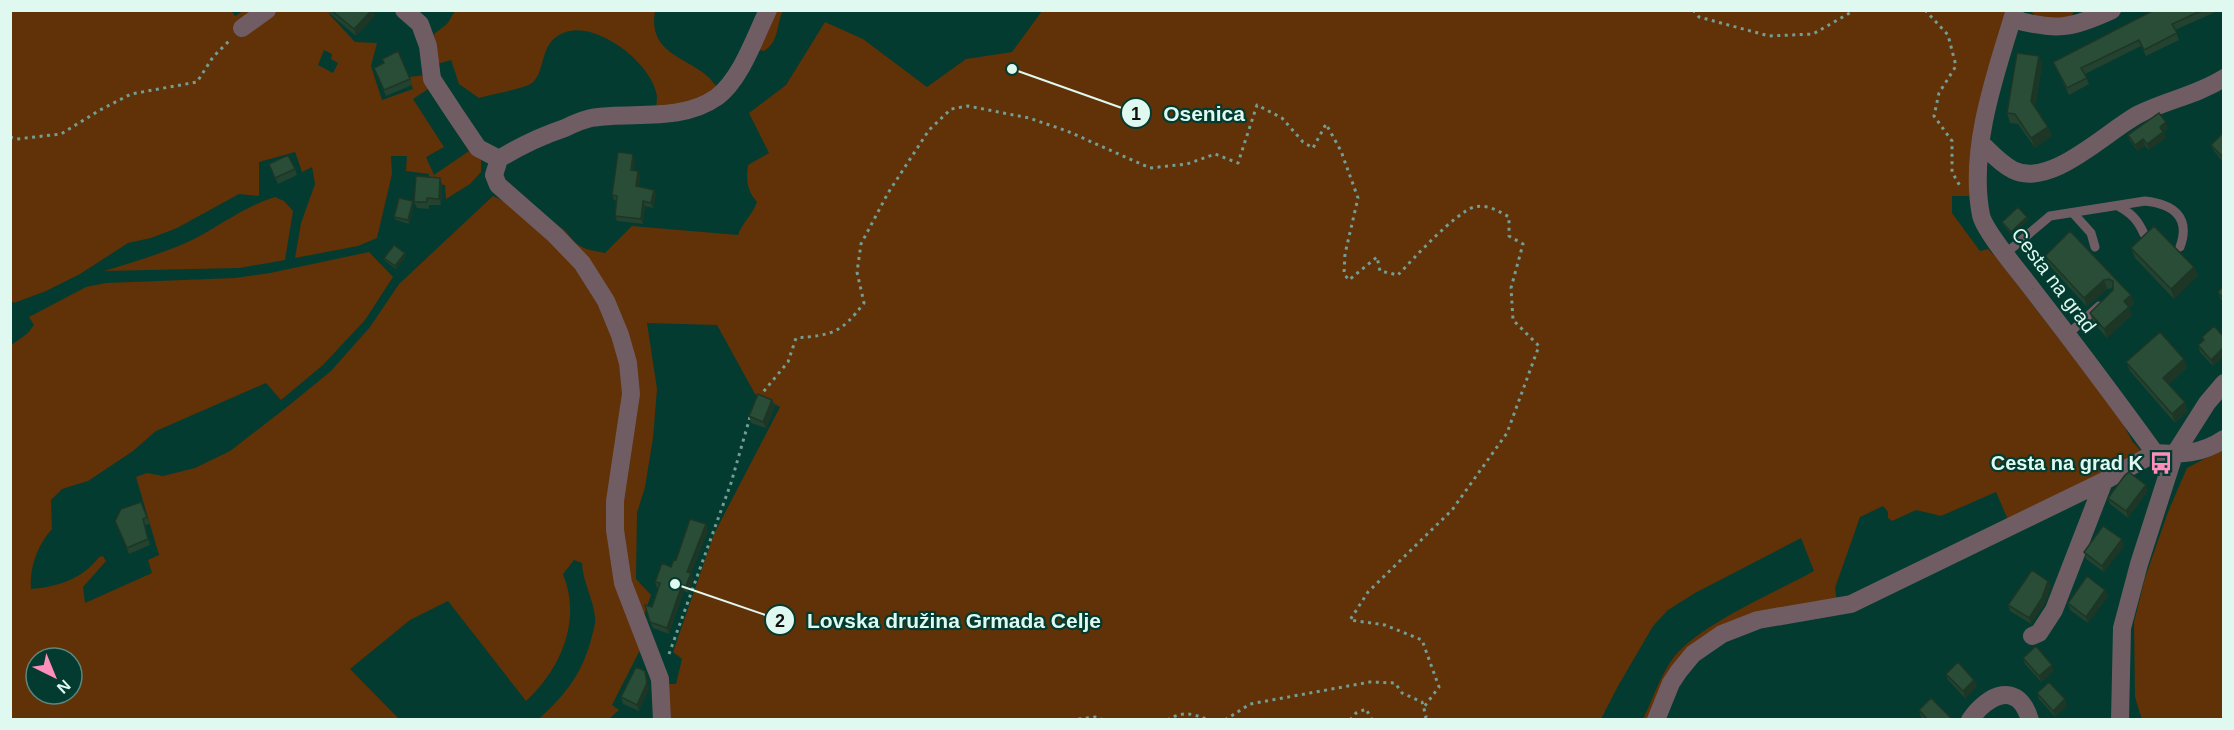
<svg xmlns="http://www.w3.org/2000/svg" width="2234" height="730" font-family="Arial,sans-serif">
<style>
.green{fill:#613107;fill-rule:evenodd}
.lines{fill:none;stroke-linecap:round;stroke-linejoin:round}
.path{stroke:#749d93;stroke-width:3;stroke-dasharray:3 4.5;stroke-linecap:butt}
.service{stroke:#705d64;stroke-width:9}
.minor{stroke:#705d64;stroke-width:18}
.wall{fill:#23422f}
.shaded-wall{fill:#1d3626}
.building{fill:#294d37;stroke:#1d3626;stroke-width:1.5}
.labels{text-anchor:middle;stroke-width:4.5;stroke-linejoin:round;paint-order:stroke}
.street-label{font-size:20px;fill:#dff9f1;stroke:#033b30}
.poi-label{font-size:20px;font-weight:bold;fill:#dff9f1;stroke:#033b30;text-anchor:end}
.leader{fill:none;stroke:#dff9f1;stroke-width:2}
.callout-dot{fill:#dff9f1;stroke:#033b30;stroke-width:2}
.mark-label{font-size:18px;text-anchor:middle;font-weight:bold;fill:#111}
.callout-label{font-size:21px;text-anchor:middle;font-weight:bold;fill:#dff9f1;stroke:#033b30;stroke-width:4.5;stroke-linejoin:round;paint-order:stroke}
</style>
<rect width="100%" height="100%" fill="#033b30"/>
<path class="green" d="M231,10L235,16L243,11H332L329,14L355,42L377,43L371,66L382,100L413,89L409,77L426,75L460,132L481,160V172L470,184L446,199L445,185L429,183V174L406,171L407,156H391L392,174L377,238L358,246L295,258L301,223L315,184L312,167L302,172L295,152L259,162V196L239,194L177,228L151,238L128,243L80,274L46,291L14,303L10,299V11ZM324,50L332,54L331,59L338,63L333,73L318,65ZM428,89L469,151L434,175L426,157L444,147L413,99Z
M455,11H655C648,52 683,56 706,75C711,79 715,85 719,90L705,99L656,111C656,105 658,98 656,92C649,61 594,19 563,33C538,44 547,70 532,83C526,88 489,95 479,98L459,84L451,60L437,64L434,34L447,24Z
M775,11H783C776,24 780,41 764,51L755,49Z
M1042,11H2008L1982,97L1969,196H1952V213L1980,251L1988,249L1996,257L2120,418L2132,441L2142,452L2008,520L1996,492L1941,516L1916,510L1892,521L1888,518V512L1883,506L1860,517L1835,588L1837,602L1715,631L1652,719H1643C1652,701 1659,679 1671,661C1694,627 1776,592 1814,571L1801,538L1695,593L1668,610L1653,626L1618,686L1601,719H668V684H676L682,659L673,652L714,534L780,407L755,394L717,325L647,323L657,389L653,438L645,487L637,513L636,579L651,595L641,623L619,531L632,365L559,227C567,230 570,238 577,244C585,250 595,251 605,253L632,226L738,235C743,221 752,216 757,202C747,190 746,181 748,165L769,153L749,113L786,85L825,22L863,39L927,87L966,59L1012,52Z
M2031,11H2074L2070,20L2036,17Z
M493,196L520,209L571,258L602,305L623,375L622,424L610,504L642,646L612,705L619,710L609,719L540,718C567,693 583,672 592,636C593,630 596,624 595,617C593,598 583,583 582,563L574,560L563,574C582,620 561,669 526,701L448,601L410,620L350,669L399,719H11L10,346L28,333L34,325L29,317L86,287L106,283L235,278L270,273L369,252L393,277L365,320L323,365L281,400L266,383L156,431L133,451L88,481L62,489L51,500L52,529C38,544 29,568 31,589C57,587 83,579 99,557L103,556L106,561L83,587L85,603L152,573L148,560L159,555L136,477L147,473L163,476L195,468L230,451L287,407L331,371L370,327L399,284ZM36,658H72V694H36Z
M275,197L284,201L293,211L285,260L239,268L104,271C134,262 164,253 192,240C220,226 245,206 275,197Z
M2223,449V719L2142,720L2135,697L2134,622L2145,578L2168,512L2187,468Z"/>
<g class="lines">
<path class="path" d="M1693,10L1699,17L1769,36L1813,34L1855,10
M1925,10L1948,35L1956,66L1939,93L1934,116L1952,141V172L1960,186
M10,137L17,139L61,134L100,110L131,94L197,82L213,57L230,40
M759,397L788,362L796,338C833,335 841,333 864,303L857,272L861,244L888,193L929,130L951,109L968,106L1029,118L1067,131L1150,168L1187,164L1215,154L1238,163L1257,105L1282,118L1303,142L1313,148L1326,124L1341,151L1358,198L1345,254L1344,274L1349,280L1377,257L1380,271L1398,275C1413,259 1455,213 1474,207C1487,204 1499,211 1509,217V236L1523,244L1511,288L1513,320L1539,346L1507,433L1452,510L1368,592L1350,620L1385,625L1422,640L1439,687L1424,707
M669,654L731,483L750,417
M1071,720L1095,717L1104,720
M1167,720C1183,711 1192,713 1208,720
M1225,720L1250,704L1370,682L1395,683L1402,693L1422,702L1426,716L1425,720
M1350,720L1356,713L1366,709L1372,720"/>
<path class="service" d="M2118,206C2131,213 2138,220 2144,234
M2073,213L2091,233L2095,247
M2005,254L2050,216L2145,201C2173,204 2191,217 2180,247
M2067,335L2099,306"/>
<path class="minor" d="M404,10L420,24L428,46L432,79L455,114L478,148L499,159
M2015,10C1996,72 1968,150 1981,215C1984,231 2021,274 2032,289C2074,343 2115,398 2155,453C2180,455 2202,454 2224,439
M2012,19C2056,31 2071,29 2112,10
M242,28L267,10
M1982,144C1991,153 2001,164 2013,170C2051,189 2108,130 2139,114C2167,100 2197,95 2224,78
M2032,636L2039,633L2054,610L2104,481
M662,720L660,679L623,583L615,530V501L631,394L628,363L620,335L606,301L582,263L554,234L498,185L494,175L499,159C520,146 541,136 565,128C573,124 582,120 591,118C632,111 680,123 717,97C741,79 755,37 768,10
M1656,720L1671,683L1679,671L1693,654L1722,634L1758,620L1851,604L2104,481L2155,453
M1970,720C1988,694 2018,680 2030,720
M2120,720L2122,628L2139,564L2174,455L2207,403L2224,383"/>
</g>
<path class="wall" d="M328,10H373L375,16L356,36L329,13Z
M2154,10H2220L2175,30L2179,40L2146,56L2141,46L2085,74L2089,84L2069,95L2053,62Z
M2039,56L2042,66L2035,107L2048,127L2052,136L2035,148L2018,124L2010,123L2007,113Z
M376,73L410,79L412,85L386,96Z
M2168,129L2164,132L2166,138L2149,150L2145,146L2138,151L2130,141L2128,135Z
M2223,133V162L2214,151L2211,145Z
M635,160L633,170L638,171L640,176L639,186L654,190L656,195L653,208L645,206L643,224L617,221L615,216L616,201L614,200L612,195Z
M269,164L295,169L297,175L278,184Z
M442,184L441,205H429V209L417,208L414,202Z
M414,204L409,224L396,220L394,217Z
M2027,217L2028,220L2012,235L2003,225L2002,222Z
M2070,231L2131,295L2134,303L2129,308L2132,315L2107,338L2093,322L2090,313L2113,290V288L2107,289L2087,307L2048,264L2045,256Z
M2131,248L2194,267L2198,276L2174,299L2135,258Z
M405,253L406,256L396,269L385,261L384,258Z
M2223,286V302L2220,298L2218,292Z
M2214,326L2213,366L2200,352L2198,345L2203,341L2202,337Z
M2184,359L2187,368L2169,384L2188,411L2175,423L2130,371L2126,362Z
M772,400L775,406L766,428L751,423L749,416Z
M2148,491L2128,518L2110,504L2108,498Z
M141,502L150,524L145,525L150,545L129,554L115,521Z
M706,524L708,531L691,574L693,580L689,593L684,591L669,634L653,628L650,622L652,607L659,588H657L655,582L671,567Z
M2124,546L2104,572L2086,559L2084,552Z
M2048,581L2051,587L2044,605L2031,624L2010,611L2008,605Z
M2105,590L2108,596L2088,623L2070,610L2068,603Z
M2023,658L2054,671L2041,682L2025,664Z
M645,671L647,678L649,689L639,711L623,704L621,697Z
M1946,674L1974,680L1977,686L1965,698L1948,680Z
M2037,693L2065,699L2067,706L2055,717L2039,699Z
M1919,710L1952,720H1924L1921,717Z"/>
<path class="shaded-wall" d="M372,10H373L375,16L356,36L354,29Z
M2039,56L2042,66L2034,111L2031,101Z
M2166,122L2168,129L2164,132L2166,138L2149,150L2147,144L2160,127Z
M2048,127L2052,136L2035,148L2031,138Z
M2143,139L2145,146L2138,151L2135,145Z
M633,154L635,160L633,175L631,170Z
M638,171L640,176L638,191L636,186Z
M440,178L442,184L441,205L439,199Z
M654,190L656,195L653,208L651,203Z
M413,201L414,204L409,224L408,220Z
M643,201L645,206L643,224L641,219Z
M2027,217L2028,220L2012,235L2011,232Z
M405,253L406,256L396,269L395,266Z
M2194,267L2198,276L2174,299L2171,289Z
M2104,280L2107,289L2087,307L2084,298Z
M2131,295L2134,303L2129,308L2132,315L2107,338L2104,329L2124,301Z
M2223,348V357L2213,366L2211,360Z
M2184,359L2187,368L2166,387L2163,378Z
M772,400L775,406L766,428L763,422Z
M2185,402L2188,411L2175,423L2172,414Z
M2146,485L2148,491L2128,518L2126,511Z
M706,524L708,531L691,574L693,580L689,593L686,586L687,572Z
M2122,539L2124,546L2104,572L2102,566Z
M2048,581L2051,587L2044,605L2031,624L2029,618Z
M682,585L684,591L669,634L667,628Z
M2105,590L2108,596L2088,623L2086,617Z
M2052,665L2054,671L2041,682L2039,676Z
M645,671L647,678L649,689L639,711L637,705Z
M1974,680L1977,686L1965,698L1963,691Z
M2065,699L2067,706L2055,717L2053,711Z"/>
<path class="building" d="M331,10H372L354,29Z
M2154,10H2203L2172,24L2177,33L2144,50L2139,40L2081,68L2087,78L2067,88L2053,62Z
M398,51L410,79L384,90L374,68L384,63L382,59Z
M2017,53L2039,56L2031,101L2048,127L2031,138L2015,114L2007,113Z
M2159,113L2166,122L2160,127L2163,132L2147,144L2143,139L2135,145L2128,135Z
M2223,133V157L2211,145Z
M618,152L633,154L631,170L638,171L636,186L654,190L651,203L643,201L641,219L615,216L617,196L612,195Z
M288,155L295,169L275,178L269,164Z
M416,176L440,178L439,199L427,198V202H414Z
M399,198L413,201L408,220L394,217Z
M2018,207L2027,217L2011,232L2002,222Z
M2154,226L2194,267L2171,289L2131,248Z
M2070,231L2131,295L2124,301L2129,307L2104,329L2090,313L2113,290V281L2109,279L2104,280L2084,298L2045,256Z
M394,245L405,253L395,266L384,258Z
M2223,286V298L2218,292Z
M2214,326L2223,336V348L2211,360L2198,345L2204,340L2202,337Z
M2160,332L2184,359L2163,378L2185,402L2172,414L2126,362Z
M758,394L772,400L763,422L749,416Z
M2129,472L2146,485L2126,511L2108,498L2125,475Z
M141,502L147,517L143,519L148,539L127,548L115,521L121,509Z
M690,519L706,524L687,572L691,573L686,586L682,585L667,628L650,622L645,605L652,607L660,583L655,582L662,563L671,567L674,559L676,560Z
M2103,526L2122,539L2102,566L2084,552Z
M2032,570L2048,581L2042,598L2029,618L2008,605Z
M2087,576L2105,590L2086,617L2068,603Z
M2036,646L2052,665L2039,676L2023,658Z
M1958,662L1974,680L1963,691L1946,674Z
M636,667L645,671L647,683L637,705L621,697Z
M2049,682L2065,699L2053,711L2037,693Z
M1931,698L1951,718L1950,720H1928L1919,710Z"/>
<defs>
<g id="bus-bare" transform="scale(1.8)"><path d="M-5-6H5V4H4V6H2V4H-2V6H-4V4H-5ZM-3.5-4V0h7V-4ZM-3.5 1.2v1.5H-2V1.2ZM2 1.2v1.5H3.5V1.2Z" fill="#fe8ebc" stroke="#033b30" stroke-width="2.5" paint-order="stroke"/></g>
</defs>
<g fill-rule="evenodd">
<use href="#bus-bare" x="2161" y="463"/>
</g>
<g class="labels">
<g class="street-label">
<text transform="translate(2054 280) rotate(53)" y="7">Cesta na grad</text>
</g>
<g class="poi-label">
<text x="2143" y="470">Cesta na grad K</text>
</g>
</g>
<path class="leader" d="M1012 69L1136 113M675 584L780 620"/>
<g class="callout-dot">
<circle cx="1012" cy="69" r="6"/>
<circle cx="675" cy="584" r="6"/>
<circle cx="1136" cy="113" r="15"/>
<circle cx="780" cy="620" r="15"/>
</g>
<g class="mark-label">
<text x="1136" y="120">1</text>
<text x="780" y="627">2</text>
</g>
<g class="callout-label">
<text x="1204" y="121">Osenica</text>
<text x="954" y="628">Lovska družina Grmada Celje</text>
</g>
<rect width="2234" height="730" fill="none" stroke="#dff9f1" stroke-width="24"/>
<g transform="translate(54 676) rotate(137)"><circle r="28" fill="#033b30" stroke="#5b877d" stroke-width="1.5"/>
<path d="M0-4.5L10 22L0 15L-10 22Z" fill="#fe8ebc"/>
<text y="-9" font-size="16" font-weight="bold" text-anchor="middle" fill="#dff9f1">N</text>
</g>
</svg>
